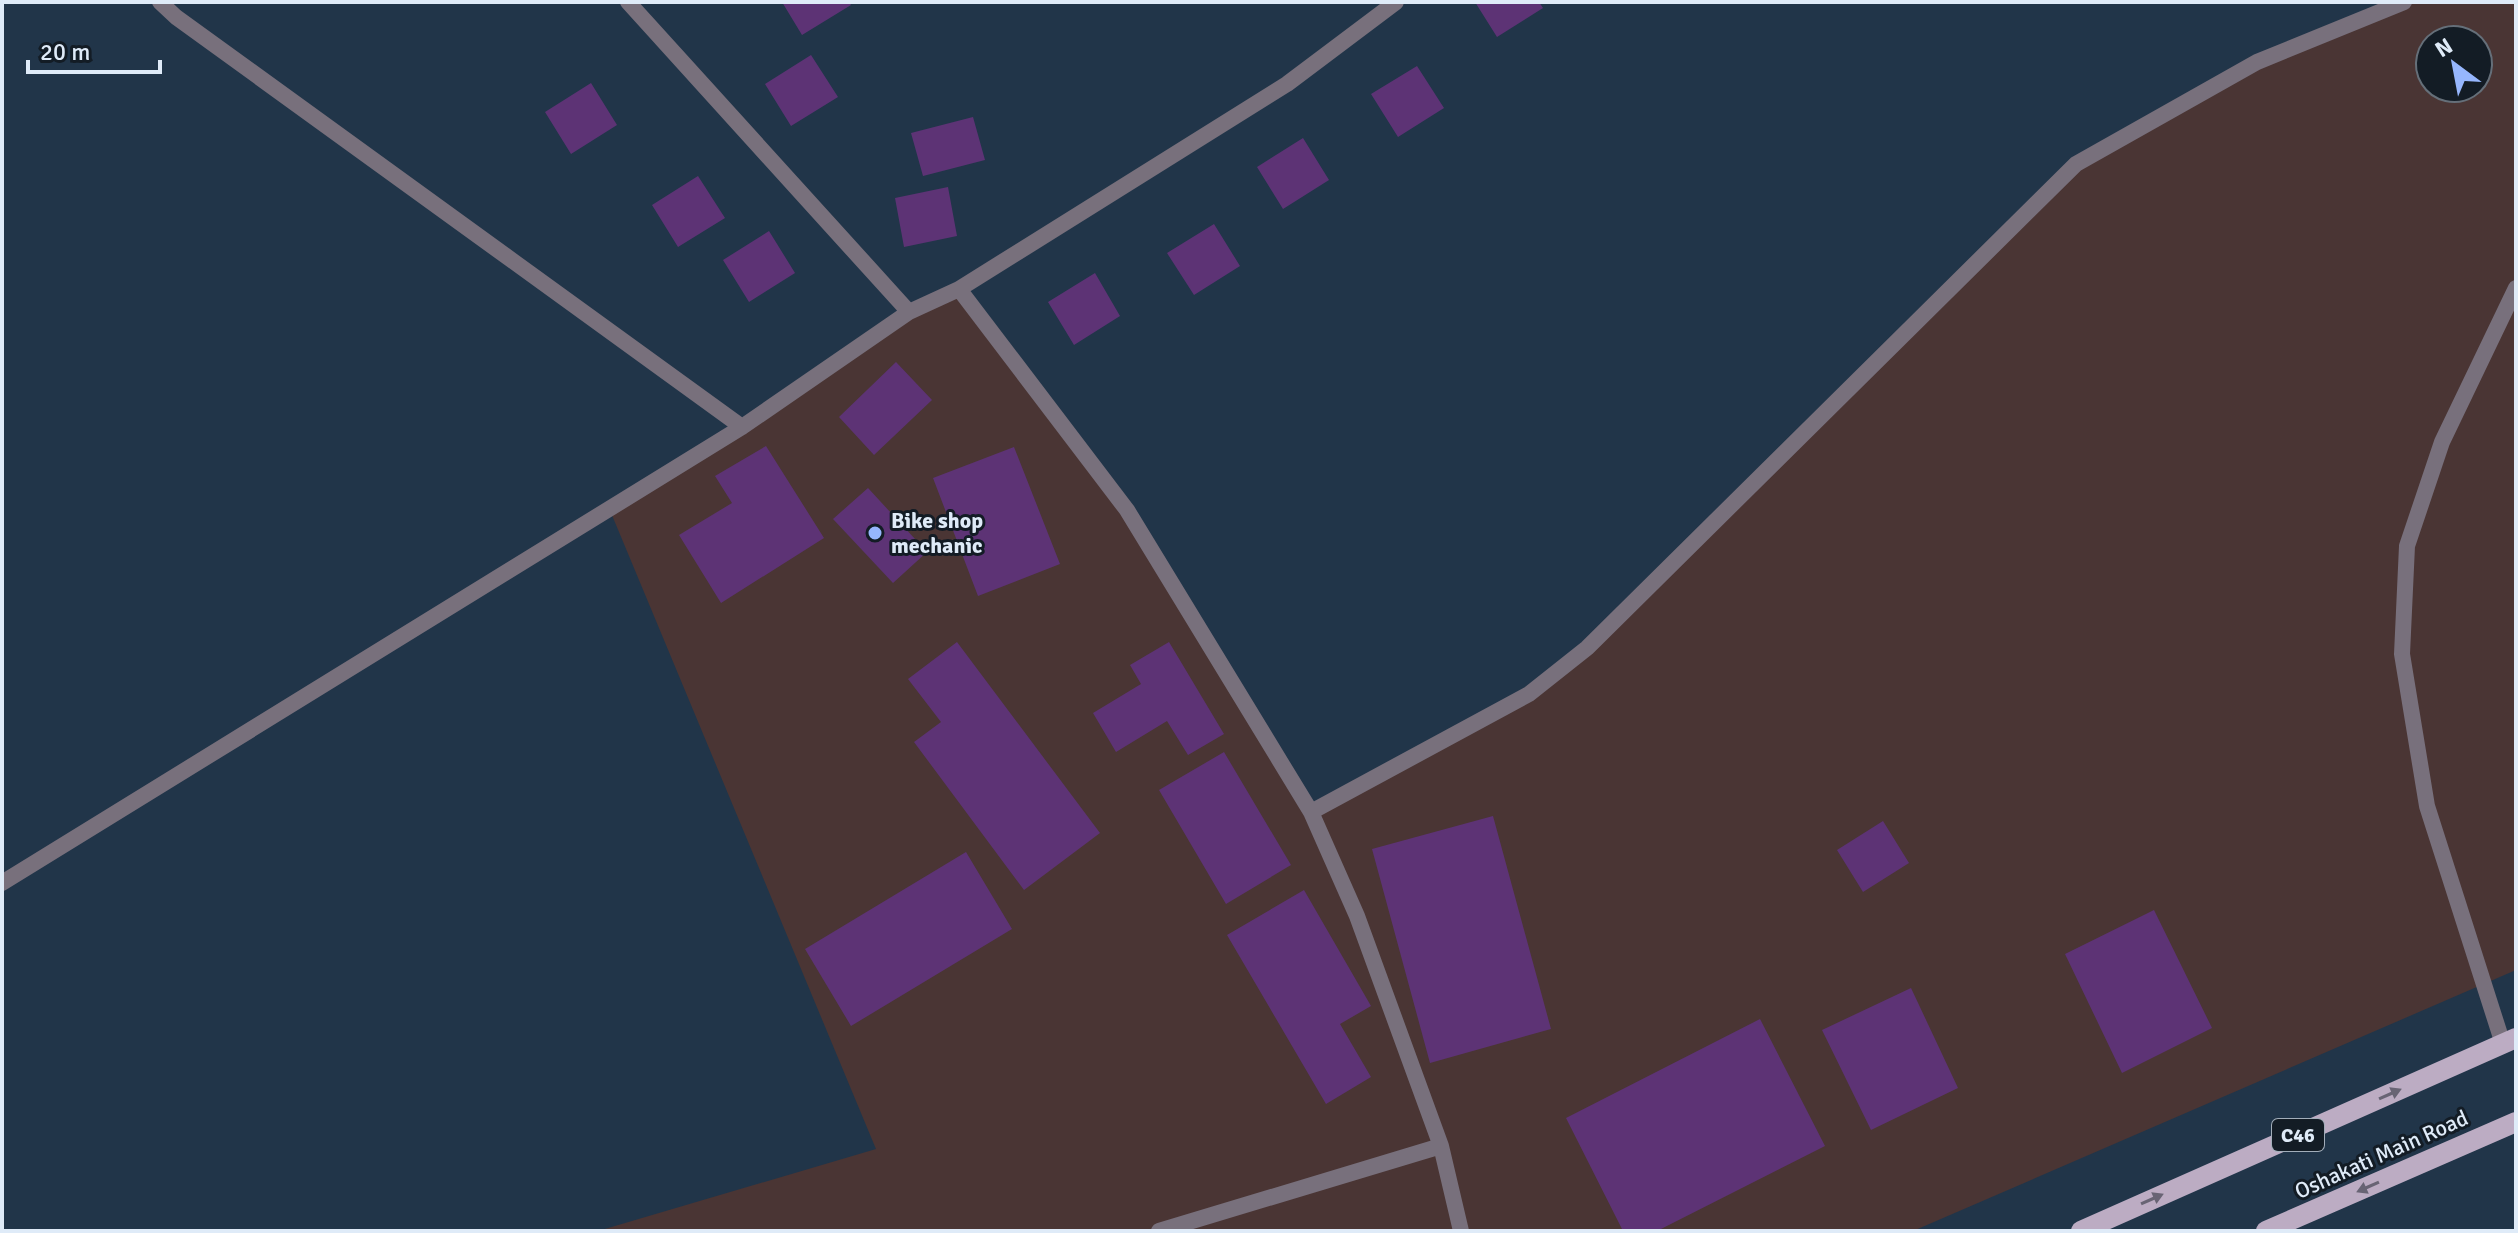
<svg xmlns="http://www.w3.org/2000/svg" width="2518" height="1233" font-family="Signika,sans-serif">
<style>
.commercial{fill:#4a3534;fill-rule:evenodd}
.building{fill:#5d3375}
.lines{fill:none;stroke-linecap:round;stroke-linejoin:round}
.street{stroke:#78707c;stroke-width:16}
.primary{stroke:#bcacc3;stroke-width:20}
.oneway{fill:#686474}
.poi-dot{fill:#96b6fd;stroke:#131c25;stroke-width:3}
.labels{text-anchor:middle;stroke-width:6;stroke-linejoin:round;paint-order:stroke}
.shield{fill:#131c25;stroke:#a2adb9;stroke-width:2}
.shield-label{font-size:20px;font-weight:bold;fill:#dfebf8}
.poi-label{font-size:22px;font-weight:bold;fill:#dfebf8;stroke:#131c25;text-anchor:start}
.street-label{font-size:22px;fill:#dfebf8;stroke:#131c25}
</style>
<rect width="100%" height="100%" fill="#213549"/>
<path class="commercial" d="M2404,2H2516V970L1913,1231H598L876,1149L609,508L959,289L1127,510L1312,811L1529,694L2076,164L2257,62ZM2430,40H2478V88H2430Z"/>
<path class="building" d="M782,2H849L851,5L802,35Z
M1475,2H1539L1543,8L1497,37Z
M811,55L838,97L791,126L765,84Z
M1417,66L1444,108L1398,137L1371,94Z
M591,83L617,125L571,154L545,112Z
M973,117L985,160L923,176L911,133Z
M1303,138L1329,180L1283,209L1257,167Z
M698,176L725,218L678,247L652,205Z
M948,187L957,236L904,247L895,198Z
M1214,224L1240,266L1194,295L1167,253Z
M769,231L795,273L749,302L723,260Z
M1095,273L1120,316L1074,345L1048,302Z
M896,362L932,400L874,455L839,417Z
M766,446L824,538L721,603L679,535L732,503L715,476Z
M1014,447L1060,564L978,596L933,478Z
M868,488L927,552L893,583L833,519Z
M957,642L1100,833L1024,890L914,742L941,722L908,679Z
M1169,642L1224,734L1188,755L1167,721L1116,752L1093,713L1141,684L1130,665Z
M1224,752L1291,865L1226,904L1159,790Z
M1493,816L1551,1029L1430,1063L1372,849Z
M1883,821L1909,863L1863,892L1837,850Z
M966,852L1012,929L851,1026L805,949Z
M1304,890L1371,1006L1340,1024L1371,1077L1326,1104L1227,935Z
M2154,910L2212,1028L2122,1073L2065,954Z
M1911,988L1958,1088L1871,1130L1822,1030Z
M1760,1019L1825,1146L1657,1231H1623L1566,1118Z"/>
<g class="lines">
<path class="street" d="M160,2L176,17L742,427
M628,2L909,312
M959,289L1127,510L1311,812L1357,916L1441,1146L1461,1231
M1311,812L1529,694L1587,648L2076,164L2257,62L2404,2
M2,883L742,427L909,312L959,289L1287,84L1396,2
M2503,1044L2427,806L2402,654L2407,546L2442,442L2516,288
M1159,1231L1441,1146"/>
<path class="primary" d="M2081,1231L2516,1038
M2266,1231L2516,1122"/>
</g>
<defs><path id="oneway-solid" d="M-6-.8H1V-3.2L6.5 0L1 3.2V.8H-6Z" transform="scale(2)"/></defs>
<g class="oneway">
<use href="#oneway-solid" transform="translate(2390 1094) rotate(-24)"/>
<use href="#oneway-solid" transform="translate(2368 1187) rotate(156)"/>
<use href="#oneway-solid" transform="translate(2152 1199) rotate(-24)"/>
</g>
<circle class="poi-dot" cx="875" cy="533" r="8"/>
<g class="labels">
<rect class="shield" x="2272" y="1119" width="52" height="32" rx="6"/>
<g class="shield-label">
<text x="2298" y="1142">C46</text>
</g>
<g class="poi-label">
<text x="891" y="528">Bike shop<tspan x="891" dy="25">mechanic</tspan></text>
</g>
<g class="street-label">
<text transform="translate(2381 1154) rotate(-24)" y="8">Oshakati Main Road</text>
</g>
</g>
<rect width="2518" height="1233" fill="none" stroke="#dfebf8" stroke-width="8"/>
<g transform="translate(2454 64) rotate(328)"><circle r="38" fill="#131c25" stroke="#656f79" stroke-width="2"/>
<path d="M0-6L14 30L0 20L-14 30Z" fill="#96b6fd"/>
<text y="-12" font-size="22" font-weight="bold" text-anchor="middle" fill="#dfebf8">N</text>
</g>
<path d="M28 60v12h132v-12" fill="none" stroke="#dfebf8" stroke-width="4"/>
<text x="40" y="60" font-size="24" fill="#dfebf8" stroke="#131c25" stroke-width="6" paint-order="stroke">20 m</text>
</svg>
